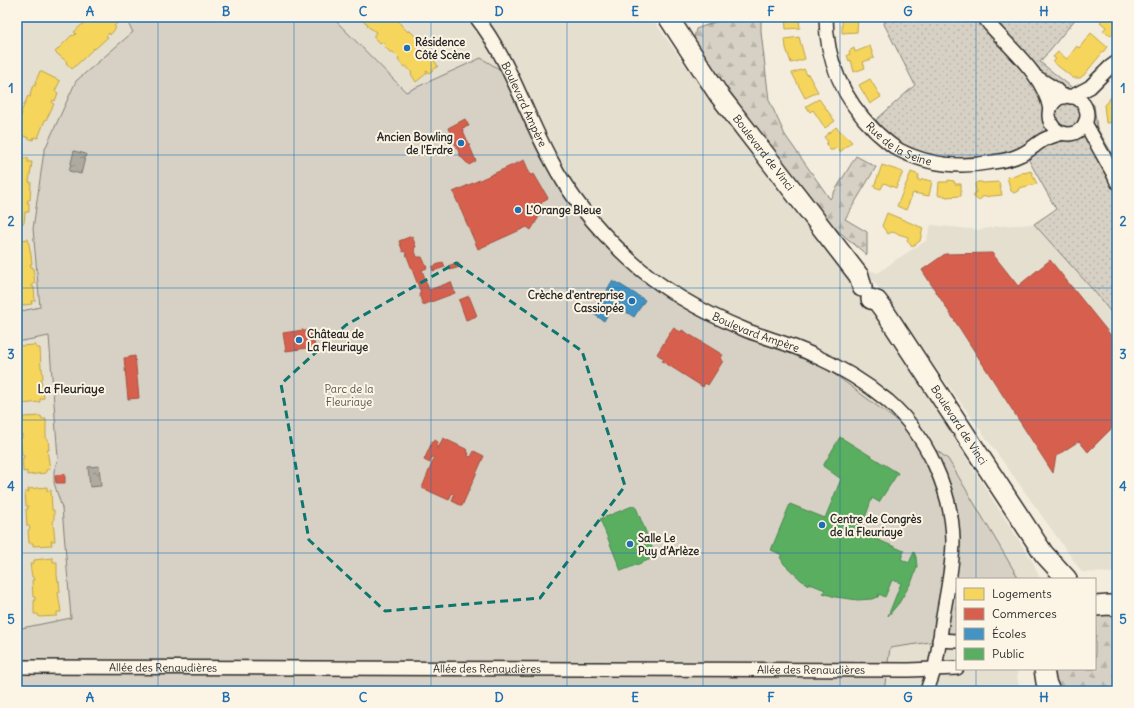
<svg xmlns="http://www.w3.org/2000/svg" width="1134" height="708" font-family="Delius,sans-serif">
<style>
.built{fill:#e5dfd0}
.grass{fill:url(#grass-dots);stroke:#807e78}
.forest{fill:url(#forest-firs);stroke:#807e78}
.park{fill:#d6d1c4;stroke:#807e78}
.water{fill:url(#water-ripples);stroke:#7a7771}
.homes{fill:#f6d55c;stroke:#b9a24d}
.shops{fill:#d6604d;stroke:#a35043}
.schools{fill:#4393c3;stroke:#3c7495}
.public{fill:#5aae61;stroke:#4c8751}
.lines{fill:none;stroke-linecap:round;stroke-linejoin:round}
.street-casing{stroke:#2b2b2b;stroke-width:16}
.secondary-casing{stroke:#2b2b2b;stroke-width:22}
.street{stroke:#fcf5e5;stroke-width:13}
.secondary{stroke:#fcf5e5;stroke-width:19}
.marked{fill:none;stroke:#0f766e;stroke-width:3;stroke-dasharray:8 5;stroke-linejoin:round}
.grid{fill:none;stroke:#1f6fb2;stroke-width:1;stroke-opacity:0.55}
.poi-dot{fill:#1f6fb2;stroke:#fcf5e5;stroke-width:1.5}
.labels{text-anchor:middle;stroke-width:4;stroke-linejoin:round;paint-order:stroke}
.poi-label{font-size:11px;font-weight:bold;fill:#2b2b2b;stroke:#fcf5e5;text-anchor:start}
.street-label{font-size:11px;fill:#2b2b2b;stroke:#fcf5e5}
.park-label{font-size:11px;fill:#565451;stroke:#fcf5e5}
.neighbourhood-label{font-size:12px;font-weight:bold;fill:#2b2b2b;stroke:#fcf5e5}
.neatline{fill:none;stroke:#1f6fb2;stroke-width:1.5}
.grid-label{font-size:13px;text-anchor:middle;font-weight:bold;fill:#1f6fb2}
</style>
<defs>
<pattern id="grass-dots" width="8" height="8" patternUnits="userSpaceOnUse"><rect width="8" height="8" fill="#d6d1c4"/><path d="M2 2h.1M6 6h.1" fill="none" stroke="#b8b4a9" stroke-width="1.8" stroke-linecap="round"/></pattern>
<pattern id="forest-firs" width="22" height="20" patternUnits="userSpaceOnUse"><rect width="22" height="20" fill="#d6d1c4"/><path d="M5 1l3.5 6h-7zM16 11l3.5 6h-7z" fill="#b8b4a9"/></pattern>
<pattern id="water-ripples" width="26" height="14" patternUnits="userSpaceOnUse"><rect width="26" height="14" fill="#afaaa0"/><path d="M2 4q2-2 4 0t4 0M15 11q2-2 4 0t4 0" fill="none" stroke="#8f8b83"/></pattern>
</defs>
<rect width="100%" height="100%" fill="#f4edde"/>
<filter id="ink" filterUnits="userSpaceOnUse"><feTurbulence type="fractalNoise" baseFrequency=".025" numOctaves="2"/><feDisplacementMap in="SourceGraphic" scale="8" xChannelSelector="R" yChannelSelector="G"/><feConvolveMatrix kernelMatrix="1 2 1 2 8 2 1 2 1" color-interpolation-filters="sRGB"/></filter>
<g filter="url(#ink)">
<path class="built" d="M17,17H651L719,112L848,277L897,343L975,472L1033,562L1040,579H957V669H1017V676L1020,691H17Z
M1034,224L1094,291L1117,320V573L1082,572L865,269L878,273L897,259L926,241L931,225L980,230L998,226Z"/>
<path class="grass" d="M886,17H1077L1040,62L1094,105L1097,128L1117,162V320L1094,291L1034,224L1056,209L1022,148L992,158L943,161L895,143L876,120L915,85L884,24Z"/>
<path class="forest" d="M729,17H761V32L769,100L785,135L830,199L856,156L876,167L845,219L867,232V255L824,219L693,43L696,29Z
M1095,614H1108L1117,615V691H1057L1051,669H1095Z"/>
<path class="park" d="M124,17H158L160,20L168,17H332L406,92L481,58L504,72L590,225L671,299L752,339L805,356L837,376L948,459L1019,579H957V638L890,648L884,691H17V629L71,618L62,508L54,483V471L58,458L49,336L17,342V312L40,307L33,229L44,151L76,81L133,32Z"/>
<path class="water" d="M74,151L86,154L81,174L69,171Z
M99,466L101,486L90,487L88,467Z"/>
<path class="homes" d="M91,17H122L123,18L114,26L116,28L110,35L109,33L106,36L108,37L95,49L94,48L82,60L72,69L66,63L67,62L55,52L72,35L73,36L76,34L74,32L87,20L88,22L91,20L89,18Z
M354,17H394L401,23L400,24L408,32L409,30L417,38L416,39L423,48L425,46L429,51L432,55L431,56L438,66L429,73L427,70L426,71L427,73L416,82L411,74L412,73L406,66L404,67L398,60L399,58L392,51L391,53L384,46L385,45L382,42L380,43L374,38V35L376,32L367,26L368,24L360,19L359,20Z
M785,17H801V18H799L800,28L786,29Z
M842,17H858L857,32L842,33Z
M1104,17H1117V33L1110,35L1103,31L1106,27L1100,22Z
M1091,33L1107,47L1084,75L1080,78H1073L1053,62L1056,59L1053,57L1058,52L1067,59L1077,46L1079,48Z
M799,37L805,59L791,63L786,48L785,39Z
M870,46L874,58L863,62L865,68L854,72L851,60L849,61L847,55L850,54L849,51L854,48L855,52Z
M804,69L807,75L808,74L818,92L805,98L792,73Z
M40,71L60,81L55,91L58,93L55,101L53,100L52,103L54,104L46,120H45L38,138L34,137L33,140L17,133V120L20,115L21,116L22,113L21,112L28,96L30,97L31,94H30L33,85L35,86L36,83H35Z
M870,79L881,97L870,104L859,85Z
M1114,94L1117,96V122L1106,123L1104,105Z
M819,99L835,121L825,128L813,110L810,112L806,106Z
M836,127L852,142L840,152L836,148L833,150H830L826,144L828,142L824,137Z
M17,158H28V162H32L29,182H31L30,200H28L27,203H29V212H25L24,223H17Z
M882,165L903,172L896,188L884,183L881,189L874,187Z
M1031,171L1037,184L1019,188L1018,191L1014,193L1011,191L1007,177L1015,176L1024,172V173Z
M911,172L919,175L918,180L921,181L922,179L932,181L929,196L913,193L906,210L897,206Z
M948,180L954,181L955,184H961V196L946,197V196H939L938,195L939,182H948Z
M977,182H982L983,183L999,182L1002,195L982,197L979,201L973,196L976,192L975,184Z
M887,213L923,228L920,241L912,247L907,240L908,238V237L892,232L888,234L882,226Z
M28,239L31,255L32,264H30L31,267H33L35,284H32V287H34L35,301H31L32,304L17,306V241Z
M36,345V348H40L41,368H42L43,378L41,379L44,398L40,399V402L22,404L21,400H17V387H18L17,384V346Z
M41,416L42,419H46V439H48L49,450H47L48,456L50,469L46,470V473L27,475V471L23,472L22,458H24V455H22L20,438H22V434L21,435L19,421H23V417Z
M47,487V491L51,490L52,510H54V521H53L55,541H51L52,545L33,546V543H29L28,530L30,529L29,526H27L26,509H28V506H26L25,492H29L28,489Z
M53,558V562H57V575L58,582L59,581L60,592H58L61,612H57V616L39,617L38,614H34V601L35,600V597H33L32,580H34L33,577H32L30,564L34,563V560Z"/>
<path class="shops" d="M465,119L469,126L462,128L476,161L469,165L461,157L448,128Z
M524,160L531,176L534,174L548,198L543,201L539,207L543,210L531,230L527,227L478,249L453,192Z
M412,236L416,247L414,248L417,257H422L427,268L422,270L429,290L451,282L455,293L423,305L419,294L421,293L405,251L403,252L399,241Z
M992,253L1018,286L1050,260L1117,343V420L1112,423L1114,426L1088,452L1079,441L1056,456L1053,473L922,270L945,254Z
M443,262L445,267L433,271L432,267Z
M458,262L460,267L450,270L448,266Z
M469,296L477,316L466,320L459,300Z
M673,328L681,332L682,330L723,355L720,359L723,361L708,385L705,383L703,387L662,361L664,359L657,354Z
M303,330L304,331L312,330L315,347L286,351L283,333Z
M135,356L139,398L128,399L124,358Z
M443,438L468,450L467,453H469L468,456L471,457L474,451L484,456L462,506L452,501L454,495L452,493L449,500L422,488L434,458L432,457L430,463L424,460L432,442L435,440L438,442L437,449H438Z
M65,474V483H56L55,475Z"/>
<path class="schools" d="M612,281L615,283L616,282L645,300L634,317L617,306L621,300L616,297L612,302L614,304L604,321L592,313L603,297L606,298L610,292L607,290Z"/>
<path class="public" d="M840,437L898,473L879,502L872,498L860,532L904,551L901,559L909,563L914,552L916,557L917,567L912,581L899,603L888,616L901,583L892,580L885,597L879,594L878,597L872,599L858,600L835,597L823,593L825,590L808,583V585L801,580L784,564L780,557L782,555L771,550L790,504L825,518L841,479L823,466Z
M635,505L656,557L621,571L600,519Z"/>
<g class="lines">
<g class="street-casing">
<g id="street">
<path id="s1" d="M476,17C510,60 525,113 551,160C570,197 598,230 629,259C663,291 704,313 748,331C769,339 791,344 811,354C838,366 865,382 888,401C926,434 952,490 953,540C953,566 947,591 943,616C940,634 939,652 934,670C932,677 929,684 927,691"/>
<path id="s2" d="M826,17C826,61 844,100 875,131C883,138 890,145 899,150C928,165 961,168 993,162C1002,161 1012,159 1020,155C1028,152 1035,145 1043,140C1049,137 1056,135 1063,133"/>
<path d="M984,17L990,25C1012,50 1044,76 1050,109"/>
<path d="M1038,78L1054,88L1064,97"/>
<circle cx="1068" cy="115" r="19"/>
<path d="M1071,97L1090,87L1110,67L1117,62"/>
<path d="M1085,123L1113,173L1117,182"/>
<path d="M939,640L957,641"/>
<path id="s3" d="M17,667L909,670L957,668"/>
</g>
</g>
<g class="secondary-casing">
<g id="secondary">
<path id="s4" d="M668,17L719,95L859,276L862,287"/>
<path id="s5" d="M871,299L877,301L883,309L1044,554L1067,579"/>
<path d="M1095,606L1109,605L1117,606"/>
<path d="M1044,669L1046,682L1050,691"/>
</g>
</g>
<use href="#street" class="street"/>
<use href="#secondary" class="secondary"/>
</g>
</g>
<path class="marked" d="M456,263L582,351L625,486L540,598L385,611L309,540L281,384L346,325Z"/>
<path class="grid" d="M158,17V691M294,17V691M431,17V691M567,17V691M703,17V691M840,17V691M976,17V579M17,155H1117M17,288H1117M17,420H1117M17,553H1117M976,669V691"/>
<g class="poi-dot">
<circle cx="407" cy="48" r="4"/>
<circle cx="461" cy="143" r="4"/>
<circle cx="518" cy="210" r="4"/>
<circle cx="632" cy="301" r="4"/>
<circle cx="299" cy="340" r="4"/>
<circle cx="822" cy="525" r="4"/>
<circle cx="630" cy="544" r="4"/>
</g>
<g class="labels">
<g class="poi-label">
<text x="415" y="46">Résidence<tspan x="415" dy="13">Côté Scène</tspan></text>
<text x="453" y="141" text-anchor="end">Ancien Bowling<tspan x="453" dy="13">de l'Erdre</tspan></text>
<text x="526" y="214">L'Orange Bleue</text>
<text x="624" y="299" text-anchor="end">Crèche d'entreprise<tspan x="624" dy="13">Cassiopée</tspan></text>
<text x="307" y="338">Château de<tspan x="307" dy="13">La Fleuriaye</tspan></text>
<text x="830" y="523">Centre de Congrès<tspan x="830" dy="13">de la Fleuriaye</tspan></text>
<text x="638" y="542">Salle Le<tspan x="638" dy="13">Puy d’Arlèze</tspan></text>
</g>
<g class="street-label">
<text dy="4" stroke="none"><textPath href="#s1" startOffset="100">Boulevard Ampère</textPath></text>
<text dy="4" stroke="none"><textPath href="#s2" startOffset="155">Rue de la Seine</textPath></text>
<text dy="4" stroke="none"><textPath href="#s4" startOffset="166">Boulevard de Vinci</textPath></text>
<text dy="4" stroke="none"><textPath href="#s1" startOffset="436">Boulevard Ampère</textPath></text>
<text dy="4" stroke="none"><textPath href="#s5" startOffset="155">Boulevard de Vinci</textPath></text>
<text dy="4" stroke="none"><textPath href="#s3" startOffset="146">Allée des Renaudières</textPath></text>
<text dy="4" stroke="none"><textPath href="#s3" startOffset="470">Allée des Renaudières</textPath></text>
<text dy="4" stroke="none"><textPath href="#s3" startOffset="794">Allée des Renaudières</textPath></text>
</g>
<g class="park-label">
<text x="349" y="393">Parc de la<tspan x="349" dy="13">Fleuriaye</tspan></text>
</g>
<g class="neighbourhood-label">
<text x="71" y="393">La Fleuriaye</text>
</g>
</g>
<rect width="1134" height="708" fill="none" stroke="#fcf5e5" stroke-width="44"/>
<rect x="956" y="578" width="140" height="92" fill="#fcf5e5" stroke="#a8a49b"/>
<rect x="964" y="588" width="20" height="12" fill="#f6d55c" stroke="#a8a49b"/>
<text x="992" y="598" font-size="12" fill="#2b2b2b">Logements</text>
<rect x="964" y="608" width="20" height="12" fill="#d6604d" stroke="#a8a49b"/>
<text x="992" y="618" font-size="12" fill="#2b2b2b">Commerces</text>
<rect x="964" y="628" width="20" height="12" fill="#4393c3" stroke="#a8a49b"/>
<text x="992" y="638" font-size="12" fill="#2b2b2b">Écoles</text>
<rect x="964" y="648" width="20" height="12" fill="#5aae61" stroke="#a8a49b"/>
<text x="992" y="658" font-size="12" fill="#2b2b2b">Public</text>
<rect x="22" y="22" width="1090" height="664" class="neatline"/>
<g class="grid-label">
<text x="90" y="16">A</text>
<text x="226" y="16">B</text>
<text x="363" y="16">C</text>
<text x="499" y="16">D</text>
<text x="635" y="16">E</text>
<text x="771" y="16">F</text>
<text x="908" y="16">G</text>
<text x="1044" y="16">H</text>
<text x="11" y="93">1</text>
<text x="1123" y="93">1</text>
<text x="11" y="226">2</text>
<text x="1123" y="226">2</text>
<text x="11" y="359">3</text>
<text x="1123" y="359">3</text>
<text x="11" y="491">4</text>
<text x="1123" y="491">4</text>
<text x="11" y="624">5</text>
<text x="1123" y="624">5</text>
<text x="90" y="702">A</text>
<text x="226" y="702">B</text>
<text x="363" y="702">C</text>
<text x="499" y="702">D</text>
<text x="635" y="702">E</text>
<text x="771" y="702">F</text>
<text x="908" y="702">G</text>
<text x="1044" y="702">H</text>
</g>
</svg>
